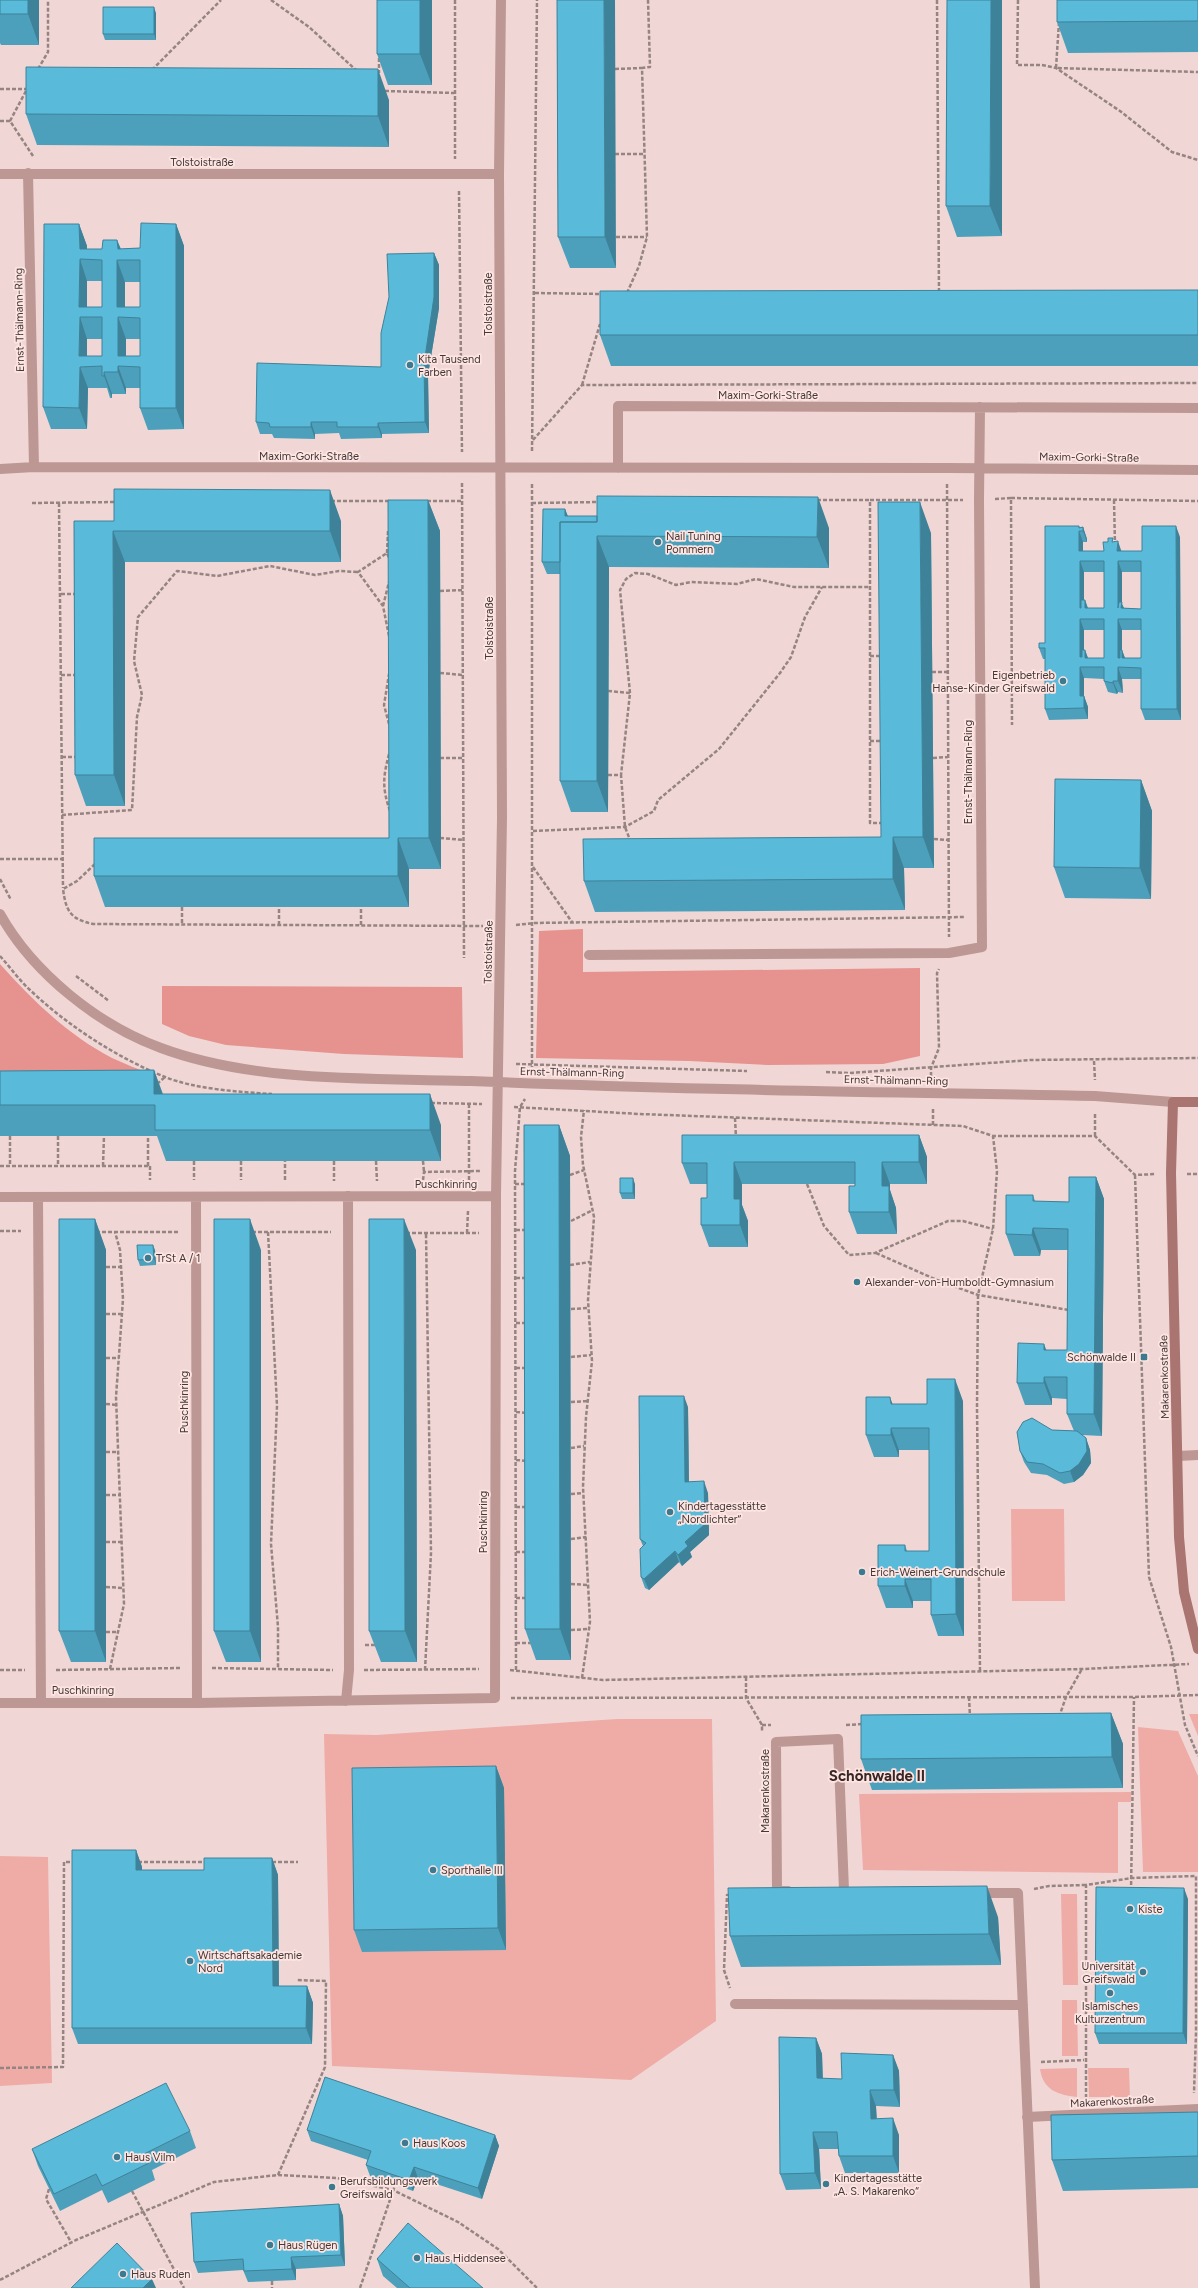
<svg xmlns="http://www.w3.org/2000/svg" width="1198" height="2288" font-family="Figtree,sans-serif">
<style>
.green{fill:#efaca7}
.forest{fill:#e6928e}
.lines{fill:none;stroke-linecap:round;stroke-linejoin:round}
.path{stroke:#958482;stroke-width:2.5;stroke-dasharray:4 2;stroke-linecap:butt}
.street{stroke:#bd9794;stroke-width:10}
.secondary{stroke:#aa7470;stroke-width:10}
.wall{fill:#4da0bb;fill-rule:evenodd}
.shaded-wall{fill:#3e8299}
.building{fill:#59bada;stroke:#3e8299;fill-rule:evenodd}
.poi-dot{fill:#3b7a8f;stroke:#fee5e2;stroke-width:1.5}
.labels{text-anchor:middle;stroke-width:3.5;stroke-linejoin:round;paint-order:stroke}
.street-label{font-size:11px;fill:#433938;stroke:#fee5e2}
.poi-label{font-size:11px;fill:#433938;stroke:#fee5e2;text-anchor:start}
.district-label{font-size:15px;font-weight:bold;fill:#392726;stroke:#fee5e2}
</style>
<rect width="100%" height="100%" fill="#f0d7d5"/>
<path class="green" d="M1011,1509H1064L1065,1601H1012Z
M1189,1714H1198V1736Z
M617,1719H712L716,2021L631,2080L332,2066L324,1734L376,1735Z
M1138,1727L1178,1731L1198,1776V1872H1143Z
M1131,1792V1802H1118V1873L863,1870L859,1794Z
M0,1856L48,1857L52,2083L0,2086Z
M1061,1894H1077L1078,1985H1063Z
M1062,2000H1077L1078,2056H1062Z
M1077,2068V2097C1058,2095 1043,2090 1040,2069Z
M1088,2068H1129L1130,2097H1089Z"/>
<path class="forest" d="M583,929V972L920,968V1056L883,1064L768,1065L689,1061L536,1058L539,931Z
M0,964C32,1000 68,1035 112,1058C125,1064 138,1069 151,1074L0,1082Z
M162,986L462,987L463,1058L344,1054L226,1045L189,1036L162,1024Z"/>
<g class="lines">
<path class="path" d="M271,0L309,27L357,71
M455,0V159
M937,0L939,294
M1018,0L1017,65H1042L1056,68L1120,111L1172,152L1198,160
M1059,22L1056,68L1198,72
M379,58V73
M38,69L48,52V0
M615,69L642,68
M152,70L221,0
M0,89H28
M385,91L454,93
M0,121H10L33,156
M10,121L27,89
M615,154H644
M459,191L462,452
M616,237H647
M535,293L602,294
M627,293L639,266L647,237L642,68L650,67L648,0
M582,385L600,324
M533,440L582,385L1198,383
M532,451L537,0
M462,483L464,958
M532,484V1067
M947,484L949,937
M1011,498L1198,501
M995,499L1011,498L1012,725
M817,500H870
M1114,500L1115,545
M331,501H390
M427,501H463
M32,503L116,502
M59,503L63,888
M532,503L600,502
M387,553L388,531
M440,591L463,590
M61,594H76
M383,606L389,582
M389,636L383,606L358,572L387,553L389,558
M870,656H881
M932,672H948
M440,673L463,675
M61,675H77
M608,691L630,693L621,775
M630,693L620,590L626,579L635,573L648,574L676,585L691,582L737,584L756,579L794,587H870
M389,724L384,705L389,674
M870,741H881
M389,754C383,777 382,788 390,811
M62,757H77
M440,758H464
M933,758L948,757
M608,775H621L625,827L630,840
M62,815L132,810L137,717L142,695L134,661L138,617L177,571L217,576L270,566L315,575L339,571L358,572
M883,823H870V500H963
M533,831L625,827L654,811L658,800L719,749L780,673L791,657L805,617L822,587
M440,838L464,840
M934,839L948,840
M0,859H63
M95,864L77,881L63,889C66,911 70,919 93,924L483,926
M533,867L572,922
M0,879L11,900
M182,907V924
M279,925V907
M361,925V907
M516,925L534,923L965,917
M0,956C10,967 19,980 30,990C68,1026 116,1057 165,1077C195,1089 239,1092 272,1094
M76,976L109,1001
M1094,1061L1095,1080
M516,1064L747,1071
M826,1072L850,1073L1031,1060L1198,1058
M931,1076V1068L939,1048L937,973L939,969
M157,1084L165,1077
M431,1103L482,1104
M469,1104V1180
M514,1107L640,1114L963,1126L993,1136H1095L1135,1175L1156,1174
M735,1118L736,1138
M933,1125V1109
M10,1136V1166
M58,1136V1166
M1095,1136V1113
M194,1161V1180
M241,1161V1180
M334,1161V1181
M376,1161L377,1181
M423,1161L424,1172
M0,1166H150V1180
M103,1166L104,1136
M148,1166V1136
M1187,1174H1198
M570,1175L584,1170
M1135,1175L1149,1577L1171,1647L1185,1725L1198,1756
M285,1180V1161
M423,1180L424,1172L481,1171
M515,1184H527
M807,1184L824,1226L849,1255L875,1253L948,1221H963L993,1229
M571,1221L593,1210
M516,1230H527
M0,1231H21
M96,1232H179
M252,1232H331
M268,1232L277,1406L271,1544L278,1627V1669
M406,1233H479
M467,1233L468,1211
M876,1253L937,1280L978,1295L1069,1310
M570,1265L590,1262
M106,1267H121
M516,1278H527
M571,1309L589,1308
M106,1314H122
M516,1323H527
M571,1357L591,1355
M106,1358H119
M516,1368H527
M571,1402L588,1401
M106,1404L117,1405
M516,1412L527,1413
M571,1448L584,1446
M106,1452H118
M516,1460L527,1461
M571,1494L583,1493
M106,1495H119
M516,1507H527
M571,1539L586,1537
M106,1542H121
M516,1552H527
M571,1584L588,1585
M106,1587L123,1588
M516,1598H527
M571,1630L589,1629
M106,1632H118
M516,1643H531
M365,1645H376
M212,1668L333,1670
M110,1669L124,1604L116,1397L123,1299L120,1250L115,1232
M0,1670H25
M56,1670L181,1668
M364,1670L479,1669
M425,1670L431,1553L426,1233
M510,1670L603,1680L1083,1669L1189,1664
M516,1670L515,1171L520,1107L525,1099
M980,1671L977,1408L978,1295L993,1229L997,1171L993,1136
M746,1677V1698L762,1725V1732
M582,1678L590,1622L583,1487L586,1417L592,1361L588,1300L594,1217L583,1165L581,1137L584,1110
M969,1697L970,1717
M511,1698L1134,1697L1198,1695
M1059,1717L1066,1697L1082,1669
M762,1725H771
M846,1725L863,1724
M138,1862H207
M272,1862H298
M1034,1889L1049,1886L1086,1885
M1131,1891L1134,1697
M730,1895H727L724,1970L730,1988
M1041,2062L1084,2060
M0,2068L63,2067L64,1862H75
M1086,2098V1885L1132,1878L1196,1876V2033L1194,2093
M278,2175L325,2067L326,1981L296,1980
M49,2189L46,2199L71,2242
M132,2191L184,2288
M0,2280L76,2240L214,2182L278,2175L337,2178L393,2190L458,2222L498,2249L537,2288
M272,2281V2288
M360,2288L395,2185"/>
<path class="street" d="M28,173L34,467
M0,174H499
M618,468V406L1198,408
M0,469L34,467L947,468L1198,470
M0,914C33,973 98,1025 161,1048C255,1083 371,1078 471,1081C679,1090 887,1092 1095,1096L1173,1102
M589,955L949,953L982,947L979,500L980,407
M0,1197L496,1196L502,817L499,174L501,0
M38,1197L41,1702
M196,1197L197,1703
M1178,1456L1198,1455
M346,1701L349,1670L348,1196
M0,1703H197L495,1698L496,1196
M788,1891H777L776,1742L838,1739L844,1890
M976,1893H1018L1035,2288
M735,2004L1023,2005
M1027,2117L1198,2109"/>
<path class="secondary" d="M1198,1102H1173L1171,1173L1179,1537L1184,1592L1198,1649"/>
</g>
<path class="wall" d="M0,0H39V45H1L0,43Z
M377,0H432V85H388L377,54Z
M557,0L616,268H570L558,237Z
M947,0L1002,236L957,237L946,206Z
M1198,0V52L1068,53L1057,22Z
M156,13V40H105L103,34Z
M389,100V147L37,145L26,114Z
M79,224L87,246V249H102L117,240L121,249L140,248L176,224L184,246V429L148,430L140,408V388H126V394H112V398H110L107,388H88L87,429H51L43,407ZM87,281H102V307H87ZM125,282H140V307H125ZM87,339H102V356H87ZM126,339H140V356H126Z
M434,253L439,265V308L428,375L429,433L382,434V438L341,439L339,433L315,434V439L274,438L272,434H260L256,422L381,367Z
M1198,290V366H611L600,335Z
M428,500L440,531L441,869H409V907H105L94,876L389,838Z
M565,509L568,516L829,528V568L609,567L608,812H571L560,781V574H547L542,562Z
M74,521H341V562H125V806H86L75,775Z
M1079,526L1080,528L1083,527L1087,539V542H1083V551H1104L1114,542L1121,551H1142L1180,537L1181,720H1145L1141,709V679H1122L1123,693L1118,692L1117,694L1108,692L1104,681V679L1084,678V696L1088,707V719L1049,720L1045,709V659H1043L1039,648L1045,643ZM1084,572H1104V608H1088L1085,600H1084ZM1122,572H1141V609L1124,608L1122,604ZM1084,630H1104V658H1088L1085,650H1084ZM1122,630H1141V658H1125L1122,650Z
M931,533L934,868H904L905,910L595,912L584,881L881,837Z
M1141,780L1152,811L1151,899L1065,898L1054,867Z
M154,1070L163,1094L441,1125V1161H166L157,1136H0V1071Z
M559,1125L570,1156L571,1660H536L525,1629Z
M919,1135L927,1157V1184H890V1190L896,1208L897,1234H857L849,1212L855,1184H742V1205L748,1221V1247H709L701,1225L707,1198V1184H690L682,1163Z
M1096,1177L1104,1199L1102,1436L1082,1435L1086,1438L1090,1450L1091,1463L1083,1475L1074,1482L1064,1484L1047,1475L1031,1473L1024,1462L1020,1451L1052,1430L1074,1431L1067,1414V1399L1052,1398V1405H1025L1017,1383L1046,1350H1067L1068,1250H1041L1040,1256H1014L1006,1234L1033,1195L1035,1201L1069,1202Z
M635,1184V1199H622L620,1193Z
M95,1219L106,1250V1662H71L59,1631Z
M155,1250L156,1265L140,1266L138,1260Z
M261,1250V1662H226L214,1631Z
M416,1250L417,1662H381L369,1631Z
M963,1401L964,1636H938L931,1615V1601H913V1608H886L878,1586L905,1545L907,1551H929V1450H899V1457H874L866,1435L893,1404H927Z
M688,1407L689,1482L708,1493L709,1535L690,1552L692,1557L682,1566L679,1562L649,1590L645,1588L641,1577L643,1546L640,1539Z
M1111,1713L1123,1744V1788L872,1790L861,1759Z
M496,1766L504,1788L506,1950L362,1952L354,1930Z
M136,1850L142,1867V1870H204L272,1858L278,1875L279,1986H307L313,2003L312,2044H78L72,2028Z
M1188,1899L1187,2044H1099L1095,2033Z
M998,1917L1001,1965L741,1967L730,1936Z
M816,2038L822,2054L823,2079H842L893,2055L899,2071L900,2107L876,2106L877,2119L899,2135V2173H845L839,2156L838,2149H819L821,2189L786,2190L780,2174Z
M1198,2112V2188L1063,2191L1052,2160Z
M307,2130L495,2135L499,2146L482,2199L418,2178L413,2191L370,2176L366,2165L368,2160L311,2141Z
M190,2131L196,2148L152,2170L155,2180L108,2203L102,2190L60,2211L38,2166L32,2149Z
M339,2204L343,2216L345,2266L296,2269V2280L248,2282L243,2270L198,2273L194,2262Z
M377,2259L483,2288H397L383,2276Z"/>
<path class="shaded-wall" d="M28,0H39V45L28,14Z
M420,0H432V85L420,54Z
M604,0H615L616,268L605,237Z
M991,0H1002V236L990,206Z
M154,7L156,13V40L154,34Z
M378,69L389,100V147L378,116Z
M79,224L87,246V260L80,249Z
M176,224L184,246V429L176,408Z
M117,240L125,260L118,249Z
M434,253L439,265V308L428,375L429,433L425,422L424,364Z
M80,259L87,281V317L79,307Z
M117,260L125,282V317L117,307Z
M80,317L87,339V367L79,356Z
M118,317L126,339V366L118,356Z
M118,366L126,388V394L118,372Z
M80,367L88,388L87,429L79,408Z
M104,372L112,394V398L104,376Z
M311,422L315,434V439L311,427Z
M378,423L382,434V438L378,427Z
M330,490L341,521V562L330,531Z
M818,497L829,528V568L817,537Z
M428,500L440,531L441,869L429,838Z
M920,502L931,533L934,868L923,837Z
M565,509L569,520L565,516Z
M1176,526L1180,537L1181,720L1177,709Z
M1083,527L1087,539V542L1083,531Z
M113,531L125,562V806L114,775Z
M1079,531L1083,542V562L1079,551Z
M597,536L609,567L608,812L597,781Z
M1118,541L1122,553V562L1117,551Z
M1080,561L1084,572V619L1080,608Z
M1118,561L1122,572V604L1126,613L1125,620L1122,610V620L1118,608Z
M1085,600L1089,612V620L1085,608Z
M1080,619L1084,630V668L1080,657Z
M1118,619L1122,630V667L1118,658Z
M1085,650L1089,661L1085,658Z
M1122,650L1126,661L1122,658Z
M1080,667L1084,678V707L1080,696Z
M1118,667L1122,679L1123,693L1118,681Z
M1113,681L1118,692L1117,694L1113,683Z
M1084,696L1088,707V719L1084,708Z
M1141,780L1152,811L1151,899L1140,868Z
M893,837L904,868L905,910L893,879Z
M398,838L409,869V907L398,876Z
M154,1070L165,1101L154,1094Z
M430,1094L441,1125V1161L430,1130Z
M559,1125L570,1156L571,1660L560,1629Z
M919,1135L927,1157V1184L919,1162Z
M734,1162L742,1184V1205L748,1221V1247L740,1225L734,1199Z
M882,1162L890,1184V1190L896,1208L897,1234L889,1212L882,1186Z
M1096,1177L1104,1199L1102,1436L1094,1414Z
M633,1178L635,1184V1199L633,1193Z
M95,1219L106,1250V1662L95,1631Z
M250,1219L261,1250V1662L250,1631Z
M404,1219L416,1250L417,1662L405,1631Z
M1033,1228L1041,1250L1040,1256L1032,1235Z
M153,1245L155,1250L156,1265L154,1259Z
M1044,1344L1052,1365L1044,1350Z
M1044,1377L1052,1398V1405L1044,1383Z
M955,1379L963,1401L964,1636L956,1614Z
M684,1396L688,1407L689,1493L685,1482Z
M890,1397L898,1419L891,1404Z
M891,1428L899,1450V1457L891,1435Z
M1086,1438L1090,1450L1091,1463L1083,1475L1074,1482L1070,1471Z
M704,1481L708,1493L709,1535L690,1552L692,1557L682,1566L678,1555L685,1542Z
M675,1551L679,1562L649,1590L644,1579Z
M905,1579L913,1601V1608L905,1586Z
M1111,1713L1123,1744V1788L1112,1757Z
M496,1766L504,1788L506,1950L498,1928Z
M136,1850L142,1867V1886L136,1870Z
M272,1858L278,1875L279,2003L273,1986Z
M987,1886L998,1917L1001,1965L989,1934Z
M1184,1888L1188,1899L1187,2044L1183,2033Z
M307,1986L313,2003L312,2044L306,2028Z
M816,2038L822,2054L823,2095L817,2078Z
M893,2055L899,2071L900,2107L894,2090Z
M870,2090L876,2106L877,2136L871,2119Z
M893,2118L899,2135V2173L893,2156Z
M813,2132L819,2149L821,2189L815,2173Z
M495,2135L499,2146L482,2199L478,2188Z
M414,2167L418,2178L413,2191L409,2180Z
M339,2204L343,2216L345,2266L341,2255Z
M291,2257L296,2269V2280L292,2269Z
M152,2279L156,2288H143Z"/>
<path class="building" d="M0,0H28V14H0Z
M377,0H420V54H377Z
M557,0H604L605,237H558Z
M947,0H991L990,206H946Z
M1057,0H1198V21L1057,22Z
M103,7H154V34H103Z
M26,67L378,69V116L26,114Z
M141,223L176,224V408H140V367L118,366V372H104V376H102V366L80,367L79,408L43,407L44,224H79L80,249H102L103,240H117L118,249L140,248ZM80,259L102,260V307H79ZM117,260H140V307H117ZM80,317H102V356H79ZM118,317L140,318V356H118Z
M434,253V297L424,364L425,422L378,423V427H337V422H311V427H270L269,423L256,422L257,363L381,367V333L389,297L387,254Z
M1198,290V335H600V291Z
M114,489L330,490V531H113L114,775H75L74,521H114Z
M597,496L818,497L817,537L597,536V781H560V522H597Z
M388,500H428L429,838H398V876H94V838H389Z
M878,502H920L923,837H893V879L584,881L583,839L881,837Z
M543,509H565V516H597V522H560V562H542Z
M1045,526H1079V528L1083,527V531H1079V551H1104L1103,542H1108V538H1113L1112,542L1118,541L1117,551H1142V526H1176L1177,709H1141V668L1118,667V681H1113V683L1104,681V667H1080V696H1084V708L1045,709V648H1039V643H1045ZM1080,561H1104V608H1085V600H1081V608H1080ZM1118,561H1141V609L1121,608L1122,602H1119L1118,608ZM1080,619H1104V658H1085V650H1082V657H1080ZM1118,619H1141V658H1122V650H1120V658H1118Z
M1055,779L1141,780L1140,868L1054,867Z
M154,1070V1094H430V1130H155V1105H0V1071Z
M524,1125H559L560,1629H525Z
M682,1135H919V1162H882V1186H889V1212H849V1186H855V1162H734V1199H740V1225H701V1198H707V1163H682Z
M1069,1177H1096L1094,1414H1067V1377H1044V1383H1017L1018,1343L1044,1344V1350H1067L1068,1229L1033,1228L1032,1235L1006,1234V1195H1033V1201L1069,1202Z
M620,1178H633V1193H620Z
M59,1219H95V1631H59Z
M214,1219H250V1631H214Z
M369,1219H404L405,1631H369Z
M137,1245H153L154,1259L138,1260Z
M927,1379H955L956,1614L931,1615V1579H905V1586H878V1545H905V1551H929V1428H891V1435H866V1397H890L891,1404H927Z
M639,1396H684L685,1482L704,1481L705,1524L685,1542L688,1546L678,1555L675,1551L644,1579L641,1577L640,1549L646,1543L640,1539Z
M1032,1418L1052,1430L1077,1431L1086,1438L1087,1451L1079,1464L1070,1471L1060,1473L1043,1464L1027,1462L1020,1451L1017,1432L1023,1422Z
M1111,1713L1112,1757L861,1759V1715Z
M496,1766L498,1928L354,1930L352,1768Z
M72,1850H136V1870H204V1858H272L273,1986H307L306,2028H72Z
M987,1886L989,1934L730,1936L728,1888Z
M1096,1887L1184,1888L1183,2033H1095Z
M779,2037L816,2038L817,2078L842,2079L841,2053L893,2055L894,2090H870L871,2119L893,2118V2156H839L837,2132H813L815,2173L780,2174Z
M325,2077L495,2135L478,2188L414,2167L409,2180L391,2174L366,2165L371,2151L307,2130Z
M166,2083L190,2131L144,2154L149,2163L102,2186L96,2174L54,2194L32,2149Z
M1198,2112V2156L1052,2160L1051,2115Z
M339,2204L341,2255L291,2257L292,2269L244,2271L243,2259L194,2262L191,2213Z
M408,2223L483,2288H410L377,2259Z
M117,2243L152,2279L143,2288H71Z"/>
<g class="poi-dot">
<circle cx="410" cy="365" r="4"/>
<circle cx="658" cy="542" r="4"/>
<circle cx="1063" cy="681" r="4"/>
<circle cx="148" cy="1258" r="4"/>
<circle cx="857" cy="1282" r="4"/>
<rect x="1140" y="1353" width="8" height="8" rx="2"/>
<circle cx="670" cy="1512" r="4"/>
<circle cx="862" cy="1572" r="4"/>
<circle cx="433" cy="1870" r="4"/>
<circle cx="1130" cy="1909" r="4"/>
<circle cx="190" cy="1961" r="4"/>
<circle cx="1143" cy="1972" r="4"/>
<circle cx="1110" cy="1993" r="4"/>
<circle cx="405" cy="2143" r="4"/>
<circle cx="117" cy="2157" r="4"/>
<circle cx="826" cy="2184" r="4"/>
<circle cx="332" cy="2187" r="4"/>
<circle cx="270" cy="2245" r="4"/>
<circle cx="417" cy="2258" r="4"/>
<circle cx="123" cy="2274" r="4"/>
</g>
<g class="labels">
<g class="street-label">
<text x="202" y="166">Tolstoistraße</text>
<text transform="translate(488 304) rotate(-90)" y="4">Tolstoistraße</text>
<text transform="translate(19 320) rotate(-91)" y="4">Ernst-Thälmann-Ring</text>
<text x="768" y="399">Maxim-Gorki-Straße</text>
<text x="309" y="460">Maxim-Gorki-Straße</text>
<text transform="translate(1089 457) rotate(1)" y="4">Maxim-Gorki-Straße</text>
<text transform="translate(489 628) rotate(-90)" y="4">Tolstoistraße</text>
<text transform="translate(968 772) rotate(-90)" y="4">Ernst-Thälmann-Ring</text>
<text transform="translate(488 952) rotate(-89)" y="4">Tolstoistraße</text>
<text transform="translate(572 1072) rotate(1)" y="4">Ernst-Thälmann-Ring</text>
<text transform="translate(896 1080) rotate(1)" y="4">Ernst-Thälmann-Ring</text>
<text x="446" y="1188">Puschkinring</text>
<text transform="translate(1164 1377) rotate(-91)" y="4">Makarenkostraße</text>
<text transform="translate(184 1402) rotate(-90)" y="4">Puschkinring</text>
<text transform="translate(483 1522) rotate(-90)" y="4">Puschkinring</text>
<text x="83" y="1694">Puschkinring</text>
<text transform="translate(765 1791) rotate(-90)" y="4">Makarenkostraße</text>
<text transform="translate(1112 2101) rotate(-3)" y="4">Makarenkostraße</text>
</g>
<g class="poi-label">
<text x="418" y="363">Kita Tausend<tspan x="418" dy="13">Farben</tspan></text>
<text x="666" y="540">Nail Tuning<tspan x="666" dy="13">Pommern</tspan></text>
<text x="1055" y="679" text-anchor="end">Eigenbetrieb<tspan x="1055" dy="13">Hanse-Kinder Greifswald</tspan></text>
<text x="156" y="1262">TrSt A / 1</text>
<text x="865" y="1286">Alexander-von-Humboldt-Gymnasium</text>
<text x="1136" y="1361" text-anchor="end">Schönwalde II</text>
<text x="678" y="1510">Kindertagesstätte<tspan x="678" dy="13">„Nordlichter“</tspan></text>
<text x="870" y="1576">Erich-Weinert-Grundschule</text>
<text x="441" y="1874">Sporthalle III</text>
<text x="1138" y="1913">Kiste</text>
<text x="198" y="1959">Wirtschaftsakademie<tspan x="198" dy="13">Nord</tspan></text>
<text x="1135" y="1970" text-anchor="end">Universität<tspan x="1135" dy="13">Greifswald</tspan></text>
<text x="1110" y="2010" text-anchor="middle">Islamisches<tspan x="1110" dy="13">Kulturzentrum</tspan></text>
<text x="413" y="2147">Haus Koos</text>
<text x="125" y="2161">Haus Vilm</text>
<text x="834" y="2182">Kindertagesstätte<tspan x="834" dy="13">„A. S. Makarenko“</tspan></text>
<text x="340" y="2185">Berufsbildungswerk<tspan x="340" dy="13">Greifswald</tspan></text>
<text x="278" y="2249">Haus Rügen</text>
<text x="425" y="2262">Haus Hiddensee</text>
<text x="131" y="2278">Haus Ruden</text>
</g>
<g class="district-label">
<text x="877" y="1781">Schönwalde II</text>
</g>
</g>
</svg>
